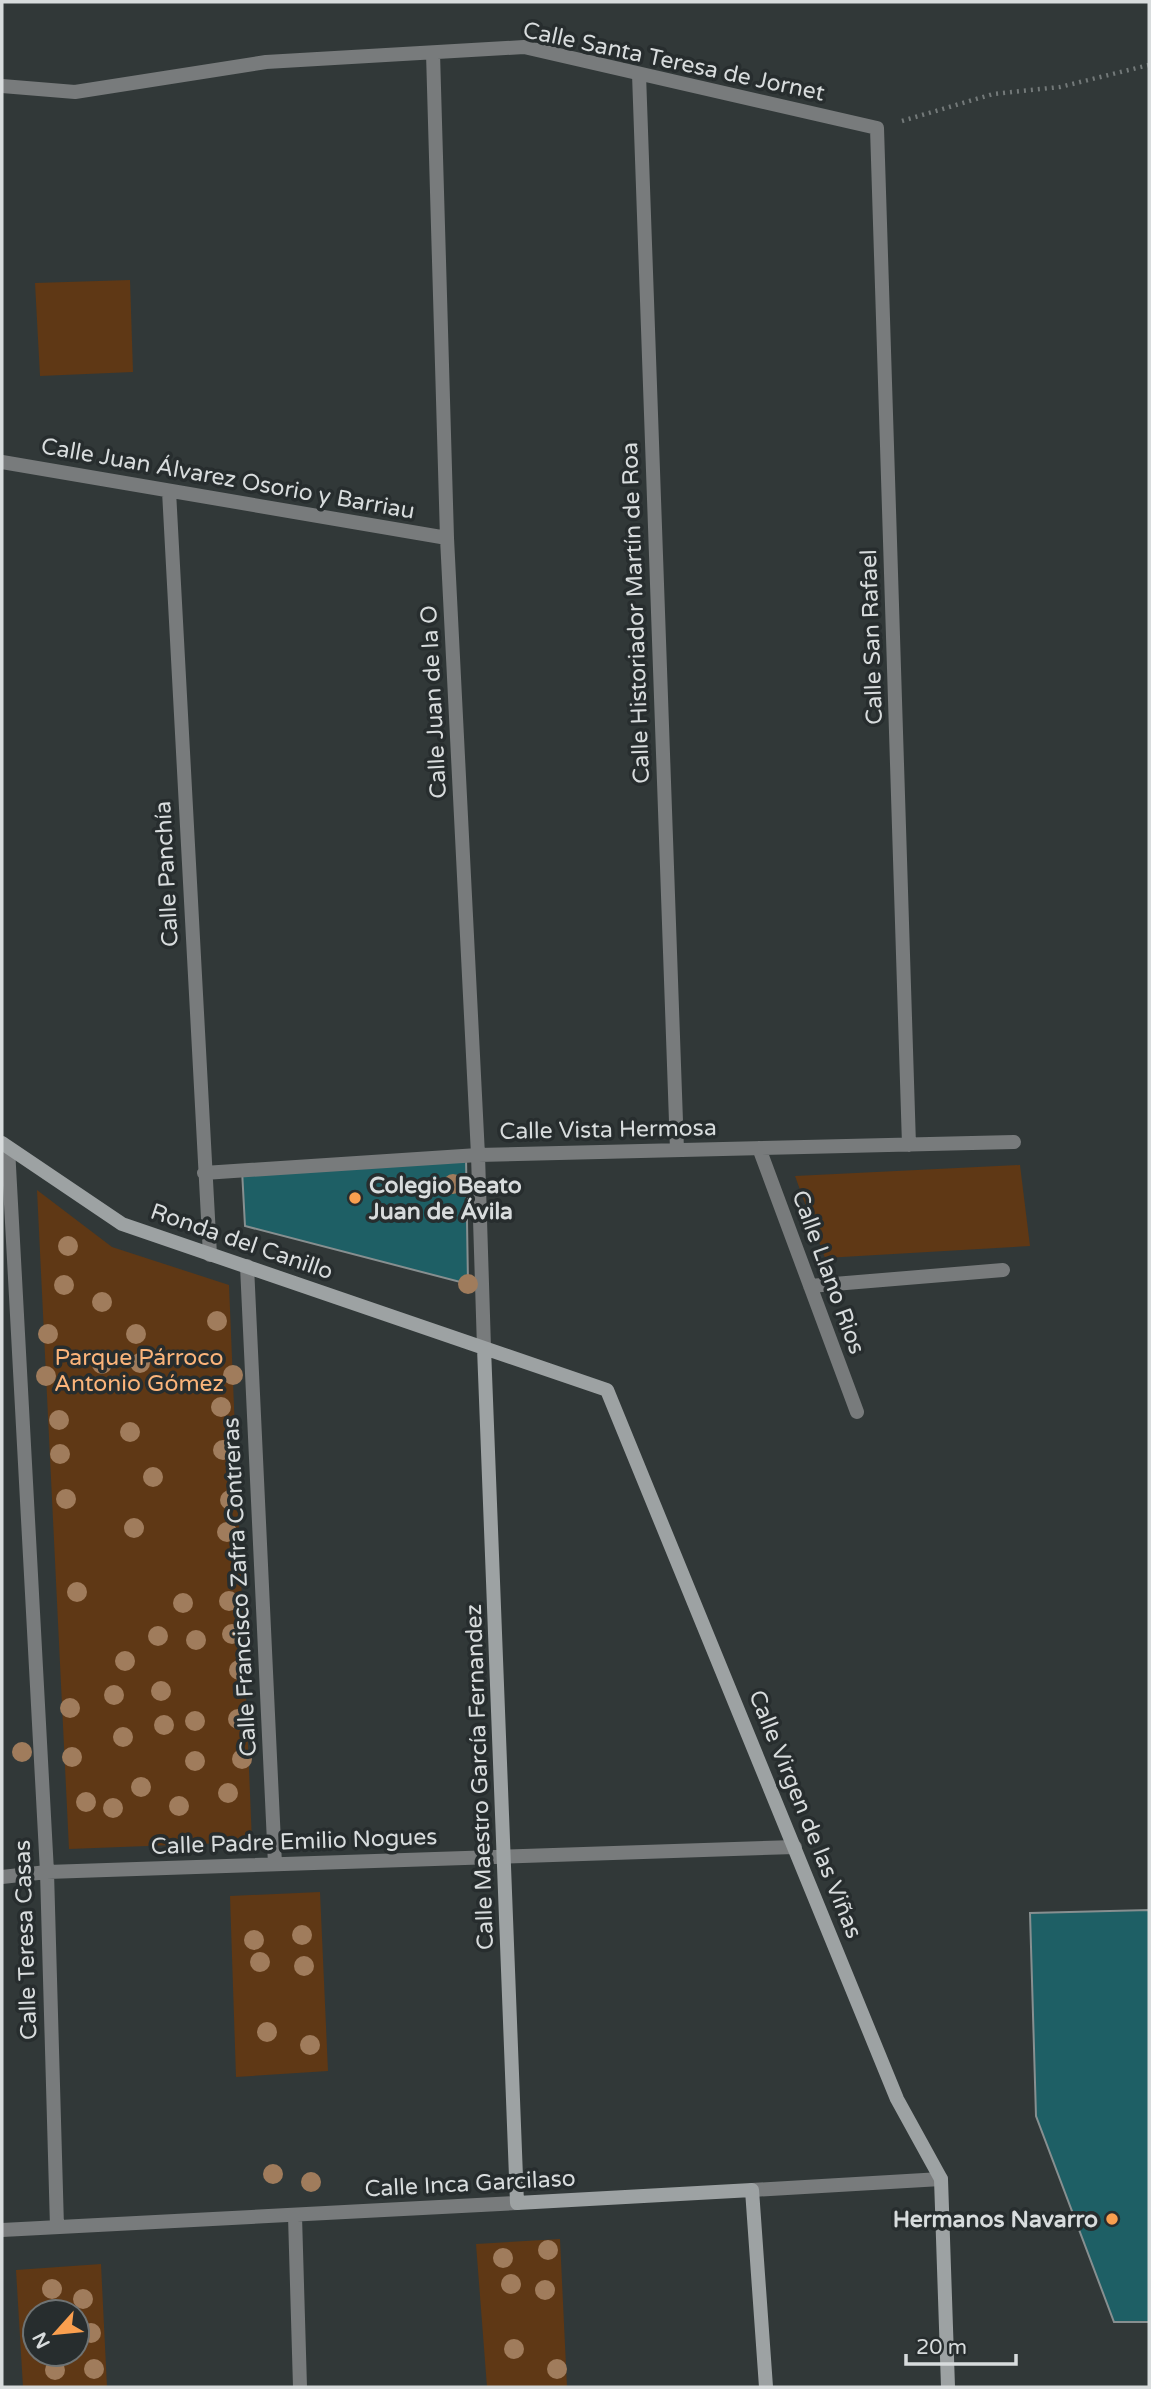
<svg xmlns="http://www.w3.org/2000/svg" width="1151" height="2389" font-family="'Varela Round',sans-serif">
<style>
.green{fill:#5f3815;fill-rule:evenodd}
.building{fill:#1e5f65;stroke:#878f90;stroke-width:2}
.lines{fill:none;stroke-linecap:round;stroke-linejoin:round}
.path{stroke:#737979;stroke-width:4.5;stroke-dasharray:2 5;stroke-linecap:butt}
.street{stroke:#787b7c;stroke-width:14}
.secondary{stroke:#9da2a3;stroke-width:14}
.tree{fill:#a07c5c}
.poi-dot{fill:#fa9f4f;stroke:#272d2e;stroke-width:2.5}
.labels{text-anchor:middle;stroke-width:7;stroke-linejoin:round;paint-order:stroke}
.street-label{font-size:23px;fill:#d8dcdd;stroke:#272d2e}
.poi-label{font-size:23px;font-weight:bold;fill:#d8dcdd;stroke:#272d2e;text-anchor:start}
.park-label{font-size:23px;fill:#fbb47a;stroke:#272d2e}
</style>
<rect width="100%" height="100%" fill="#313838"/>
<path class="green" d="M130,280L133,372L40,376L35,283Z
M1020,1165L1030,1246L825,1258L795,1176Z
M37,1190L112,1247L229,1285L252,1842L69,1849Z
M320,1892L328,2071L236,2077L230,1896Z
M560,2239L567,2387H487L476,2244Z
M101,2264L107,2387H23L16,2270ZM35,2312H77V2354H35Z"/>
<path class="building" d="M466,1156L468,1284L245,1226L242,1170Z
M1149,1910V2322H1114L1036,2116L1030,1913Z"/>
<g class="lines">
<path class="path" d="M902,121L993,94L1060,87L1149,65"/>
<path class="street" d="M433,53L447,538L478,1155L484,1348
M639,74L677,1150
M2,86L75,92L266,62L524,47L877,128L909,1145
M2,462L447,538
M169,491L210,1255
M8,1148L47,1872L57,2227
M759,1148L857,1412
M204,1173L478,1155L1014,1142
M247,1266L275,1864
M810,1286L1003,1270
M2,1877L47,1872L795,1847
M752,2190L941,2179
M295,2216L300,2387
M2,2230L517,2203"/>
<path class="secondary" d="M2,1143L122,1224L607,1390L897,2099L941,2179L948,2387
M484,1348L517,2203L752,2190L766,2387"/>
</g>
<g class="tree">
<circle cx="453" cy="1184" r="10"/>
<circle cx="68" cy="1246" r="10"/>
<circle cx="468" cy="1284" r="10"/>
<circle cx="64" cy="1285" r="10"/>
<circle cx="102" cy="1302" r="10"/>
<circle cx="217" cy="1321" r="10"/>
<circle cx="48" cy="1334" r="10"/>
<circle cx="136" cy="1334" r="10"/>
<circle cx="140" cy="1363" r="10"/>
<circle cx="102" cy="1364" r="10"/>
<circle cx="233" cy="1375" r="10"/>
<circle cx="46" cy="1376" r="10"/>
<circle cx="221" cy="1407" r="10"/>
<circle cx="59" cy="1420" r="10"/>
<circle cx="130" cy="1432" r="10"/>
<circle cx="223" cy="1450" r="10"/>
<circle cx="60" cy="1454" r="10"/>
<circle cx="153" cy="1477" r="10"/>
<circle cx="66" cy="1499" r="10"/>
<circle cx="230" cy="1500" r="10"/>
<circle cx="134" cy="1528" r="10"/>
<circle cx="227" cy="1532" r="10"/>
<circle cx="77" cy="1592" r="10"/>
<circle cx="229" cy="1601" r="10"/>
<circle cx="183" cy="1603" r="10"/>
<circle cx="232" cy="1634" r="10"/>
<circle cx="158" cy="1636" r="10"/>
<circle cx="196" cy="1640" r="10"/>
<circle cx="125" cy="1661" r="10"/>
<circle cx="239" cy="1670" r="10"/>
<circle cx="161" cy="1691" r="10"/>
<circle cx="114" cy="1695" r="10"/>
<circle cx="70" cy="1708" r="10"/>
<circle cx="238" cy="1719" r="10"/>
<circle cx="195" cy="1721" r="10"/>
<circle cx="164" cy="1725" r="10"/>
<circle cx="123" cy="1737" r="10"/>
<circle cx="22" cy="1752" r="10"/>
<circle cx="72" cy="1757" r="10"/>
<circle cx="242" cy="1759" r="10"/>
<circle cx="195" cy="1761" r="10"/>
<circle cx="141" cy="1787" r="10"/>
<circle cx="228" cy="1793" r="10"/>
<circle cx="86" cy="1802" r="10"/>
<circle cx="179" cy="1806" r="10"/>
<circle cx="113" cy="1808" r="10"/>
<circle cx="302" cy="1935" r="10"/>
<circle cx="254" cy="1940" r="10"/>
<circle cx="260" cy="1962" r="10"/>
<circle cx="304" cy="1966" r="10"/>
<circle cx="267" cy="2032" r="10"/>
<circle cx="310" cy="2045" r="10"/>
<circle cx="273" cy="2174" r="10"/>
<circle cx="311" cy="2182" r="10"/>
<circle cx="548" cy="2250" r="10"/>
<circle cx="503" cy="2258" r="10"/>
<circle cx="511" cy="2284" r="10"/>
<circle cx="52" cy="2289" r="10"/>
<circle cx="545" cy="2290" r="10"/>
<circle cx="83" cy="2299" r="10"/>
<circle cx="91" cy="2333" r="10"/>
<circle cx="514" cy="2349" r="10"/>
<circle cx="94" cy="2369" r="10"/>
<circle cx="557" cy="2369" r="10"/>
<circle cx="55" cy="2370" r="10"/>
</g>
<g class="poi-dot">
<circle cx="355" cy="1198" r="7"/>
<circle cx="1112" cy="2219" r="7"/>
</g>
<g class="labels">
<g class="street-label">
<text transform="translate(674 61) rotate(12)" y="8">Calle Santa Teresa de Jornet</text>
<text transform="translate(228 478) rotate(10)" y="8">Calle Juan Álvarez Osorio y Barriau</text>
<text transform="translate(635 613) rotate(-92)" y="8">Calle Historiador Martín de Roa</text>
<text transform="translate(871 637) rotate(-92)" y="8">Calle San Rafael</text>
<text transform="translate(433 702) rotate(-93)" y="8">Calle Juan de la O</text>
<text transform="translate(166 874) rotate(-93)" y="8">Calle Panchía</text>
<text transform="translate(608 1129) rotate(-1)" y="8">Calle Vista Hermosa</text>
<text transform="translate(242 1241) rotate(19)" y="8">Ronda del Canillo</text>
<text transform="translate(829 1272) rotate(70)" y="8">Calle Llano Rios</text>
<text transform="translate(239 1587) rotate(-93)" y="8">Calle Francisco Zafra Contreras</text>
<text transform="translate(479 1777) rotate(-92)" y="8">Calle Maestro García Fernandez</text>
<text transform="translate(806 1814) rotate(68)" y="8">Calle Virgen de las Viñas</text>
<text transform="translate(294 1841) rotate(-2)" y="8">Calle Padre Emilio Nogues</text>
<text transform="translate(25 1940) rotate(-92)" y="8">Calle Teresa Casas</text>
<text transform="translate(470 2183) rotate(-3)" y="8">Calle Inca Garcilaso</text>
</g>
<g class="poi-label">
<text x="369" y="1193">Colegio Beato<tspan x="369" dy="26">Juan de Ávila</tspan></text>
<text x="1098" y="2227" text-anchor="end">Hermanos Navarro</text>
</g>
<g class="park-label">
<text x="139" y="1365">Parque Párroco<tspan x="139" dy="26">Antonio Gómez</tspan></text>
</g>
</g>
<rect width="1151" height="2389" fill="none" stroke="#d8dcdd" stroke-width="7"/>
<g transform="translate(56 2333) rotate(243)"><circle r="33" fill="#272d2e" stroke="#6e7374" stroke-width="2"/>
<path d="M0-5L12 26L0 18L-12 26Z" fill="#fa9f4f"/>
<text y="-10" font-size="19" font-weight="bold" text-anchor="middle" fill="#d8dcdd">N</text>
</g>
<path d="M906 2354v10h110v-10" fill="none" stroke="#d8dcdd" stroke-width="3.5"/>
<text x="916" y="2354" font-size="21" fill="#d8dcdd" stroke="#272d2e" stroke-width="5" paint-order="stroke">20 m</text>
</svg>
